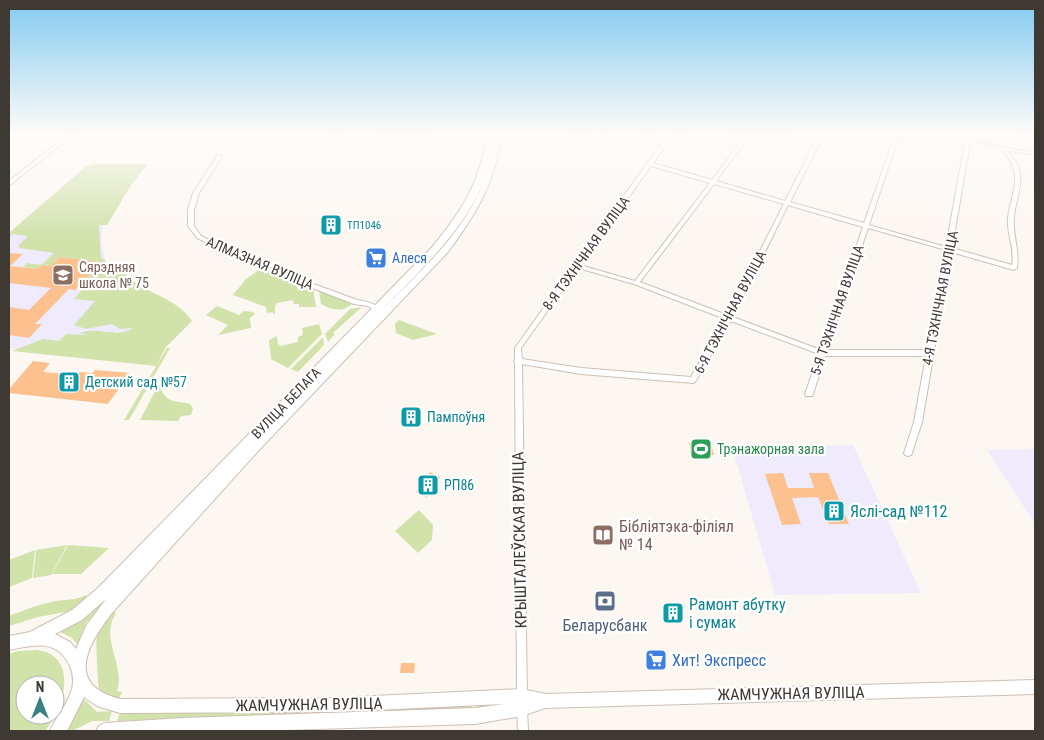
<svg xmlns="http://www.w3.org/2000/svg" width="1044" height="740" font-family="'Roboto Condensed',sans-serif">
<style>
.education{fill:#efebfd}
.green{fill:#d1e2ab;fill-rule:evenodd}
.building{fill:#fcc18e}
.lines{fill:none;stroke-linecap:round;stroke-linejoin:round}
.street-casing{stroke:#cebfb3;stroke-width:2}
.secondary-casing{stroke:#cebfb3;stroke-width:2}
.street{fill:#fff;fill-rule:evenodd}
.secondary{fill:#fff;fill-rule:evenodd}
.labels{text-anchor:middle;stroke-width:4.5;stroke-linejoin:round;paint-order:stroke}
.far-culture-label{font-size:11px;fill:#0d838f;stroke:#fff;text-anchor:start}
.street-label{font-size:14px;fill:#3f3934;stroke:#fff}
.shop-label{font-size:14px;fill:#366cbe;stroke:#fff;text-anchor:start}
.education-label{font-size:14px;fill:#785e54;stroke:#fff;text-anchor:start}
.culture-label{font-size:14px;fill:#0d838f;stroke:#fff;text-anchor:start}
.leisure-label{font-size:14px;fill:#27864d;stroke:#fff;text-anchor:start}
.near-culture-label{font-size:16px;fill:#0d838f;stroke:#fff;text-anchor:start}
.near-education-label{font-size:16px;fill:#785e54;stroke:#fff;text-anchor:start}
.near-street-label{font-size:16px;fill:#3f3934;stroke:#fff}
.near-service-label{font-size:16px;fill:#4e5e75;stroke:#fff}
.near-shop-label{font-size:16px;fill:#366cbe;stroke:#fff;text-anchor:start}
</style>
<rect width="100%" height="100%" fill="#fdf7f2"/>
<path class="education" d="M90,166L103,224L101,243L105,260L127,286L151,363L9,348V236Z
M853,445L921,593L775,595L732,447Z
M1035,449V524L987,450Z"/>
<path class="green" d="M96,164H148L131,185L107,225H99L101,258L105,260V269L117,263C135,294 174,293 192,321L166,347L156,366L12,351L43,339L59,341L66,334L87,335L80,333C96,326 118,339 133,328L120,329L112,324L86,329L74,325L95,301L74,299L90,281L89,280L90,278L85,280L102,262L60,257L52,266L41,265L37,269L23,267L27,263L41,265L54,253L19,248V245L28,236L13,234L9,238V233L85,167Z
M260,269L296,282L298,290L313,288L316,307H299V304H294L293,300L277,303L275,306V313L273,314V312L267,313L266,307L233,295L245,280Z
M319,290L353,303C343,313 332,310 321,304Z
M217,306L239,315L244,311L253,312L255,314L250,318L251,328L218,335L228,325L206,315Z
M362,307L333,333L335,334L328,342L325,334L350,309Z
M399,320L437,334L413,340L396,333L395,324Z
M319,324L322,334L288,368L271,359L269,340L277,336L278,344L281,346L298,342V337L303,335L302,328Z
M323,337L324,345L298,372L291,369Z
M167,348H170L129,420H124Z
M159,384C165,403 172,400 190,404L193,408L191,415L181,416L178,421L140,420Z
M419,510L433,525L432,540L418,553L395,531Z
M67,545L51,575L33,578L36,550Z
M68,545L109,548L81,574H52Z
M35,550L32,578L9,587V560Z
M86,595L87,599L71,611L38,617L9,626V616C22,611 37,605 51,602C63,599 75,601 86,595Z
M100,602L104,604L86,623L78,645L72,638L59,631Z
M111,610L116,613C99,638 126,666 117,691L122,692L119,699L111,698L99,690C98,682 95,636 97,630C101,623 107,617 111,610Z
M37,650C41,651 48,652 52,655C76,672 60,713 45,731H9V654L18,651ZM25,685H55V715H25Z
M83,698L97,712L112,711L109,721H92L72,731H67Z
M472,705V711L117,721L120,713Z"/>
<path class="building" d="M9,253L23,254L10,266L37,269L41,265L51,266L60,257L102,262L75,290L69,289L35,324H42L29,338L9,335V307L29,310L51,288L9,283Z
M33,361L50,363L43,372L77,375L80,372L92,373L95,370L130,373L108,404L9,393V389Z
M710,441L714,455L693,457L689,443Z
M430,472L440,477L427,497L416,492Z
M783,473L788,488H814L809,473H828L849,524H829L818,497L792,498L801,524L782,525L765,474Z
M401,663H415L414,673H400Z"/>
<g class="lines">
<g class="street-casing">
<path id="street" d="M69,134H74L11,184H9V181Z
M328,134H365L519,140L548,139L593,134H608L606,135L548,141L519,142L330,135Z
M645,134H673V135L700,138L745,136L747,134H751L750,136L976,140L1015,150L1035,152V154L1015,152L1006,150C1013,157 1019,165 1020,174C1022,188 1015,203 1014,217C1012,234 1020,250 1017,268L1014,270L951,252L922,422L912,453L911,455L908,456L905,455L904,453L914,422L926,356H825L813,394L812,396H806L805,394L819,354L731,321L695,382L693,383L581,374L522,364L527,697L526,701L522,702L518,701L517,697L515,363L514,361L515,359V348L666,137L647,135ZM671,138L700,140L743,139L712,180L653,163ZM748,138L816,140L785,201L716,181ZM821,140L893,141L864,223L790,202ZM897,141L965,142L946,247L869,225ZM970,142C977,142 995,145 1000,149C1010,156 1016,169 1015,180C1015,193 1009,205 1008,219C1007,234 1015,249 1012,265L952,248ZM651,166L710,183L635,281L580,265ZM714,184L784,204L727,315L640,282ZM788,205L863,227L821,350L733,317ZM868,228L946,250L927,350H827ZM578,268L634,284L725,319L691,377L581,368L522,359L521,348Z
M1030,134H1035V135L1019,139L984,141L982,140L984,139L1019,137Z
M218,155L222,156L199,193L194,210V226L201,236L262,265L357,300C366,301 374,303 381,309L380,311H376L368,306L354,304L258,267L197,238L188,226V210L193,193Z
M522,703L526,704L527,708L528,731H518L517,708L518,704Z"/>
</g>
<g class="secondary-casing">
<path id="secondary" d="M488,134H494C492,151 489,167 483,183C462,234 417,273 380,312C418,273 463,235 483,183C489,167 492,151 495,134H501C495,184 477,212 448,252L259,450L112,613C88,644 64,685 120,699L331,698L522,689L546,694L1035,680V694L545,708L522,716L475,724L250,731H96L99,726L104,723L182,718L475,708L504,704L331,712L120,713L97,706L84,697L67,731H50C56,717 67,705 72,689C74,681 73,674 70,666C57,638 33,645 9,650V636L30,632L72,610L98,588L433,246C464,208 479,183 488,134ZM106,599L86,626L76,649L70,642L55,634L82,620Z"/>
</g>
<use href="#street" class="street"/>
<use href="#secondary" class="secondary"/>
</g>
<linearGradient id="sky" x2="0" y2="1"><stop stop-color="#83cbf0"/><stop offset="0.56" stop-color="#fefbf9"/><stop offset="1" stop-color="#fefbf9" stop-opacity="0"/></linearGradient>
<rect width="1044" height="238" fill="url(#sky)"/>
<defs>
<g id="building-square" transform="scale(1.125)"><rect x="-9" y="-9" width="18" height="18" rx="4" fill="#0f9aa8" stroke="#fff"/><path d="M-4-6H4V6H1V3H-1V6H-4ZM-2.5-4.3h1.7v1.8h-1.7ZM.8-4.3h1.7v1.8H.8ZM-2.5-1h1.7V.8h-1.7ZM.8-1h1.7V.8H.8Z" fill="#fff"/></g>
<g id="supermarket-square" transform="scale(1.125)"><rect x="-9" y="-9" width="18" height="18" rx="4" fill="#3f7fe0" stroke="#fff"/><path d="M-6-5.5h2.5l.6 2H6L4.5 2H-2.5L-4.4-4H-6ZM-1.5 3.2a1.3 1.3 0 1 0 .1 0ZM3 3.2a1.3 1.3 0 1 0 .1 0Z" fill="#fff"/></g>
<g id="school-square" transform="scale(1.125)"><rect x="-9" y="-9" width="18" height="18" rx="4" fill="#8d6e63" stroke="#fff"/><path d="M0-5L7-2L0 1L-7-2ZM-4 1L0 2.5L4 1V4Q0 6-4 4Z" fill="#fff"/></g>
<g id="stadium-square" transform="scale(1.125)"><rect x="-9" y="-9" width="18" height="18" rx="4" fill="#2e9e5b" stroke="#fff"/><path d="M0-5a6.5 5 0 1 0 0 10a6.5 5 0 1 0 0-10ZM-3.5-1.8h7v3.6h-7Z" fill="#fff"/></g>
<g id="library-square" transform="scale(1.125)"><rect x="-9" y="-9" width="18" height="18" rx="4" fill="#8d6e63" stroke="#fff"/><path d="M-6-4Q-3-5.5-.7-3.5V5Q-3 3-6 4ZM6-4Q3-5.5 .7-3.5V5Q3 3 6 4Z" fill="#fff"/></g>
<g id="bank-square" transform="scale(1.125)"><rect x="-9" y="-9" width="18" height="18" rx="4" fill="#5c6f8a" stroke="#fff"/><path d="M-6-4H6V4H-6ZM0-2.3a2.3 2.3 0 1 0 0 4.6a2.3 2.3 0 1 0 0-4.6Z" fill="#fff"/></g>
</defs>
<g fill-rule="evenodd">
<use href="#building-square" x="331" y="225"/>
<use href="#supermarket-square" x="376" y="258"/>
<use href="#school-square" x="63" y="275"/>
<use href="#building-square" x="69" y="382"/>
<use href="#building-square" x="411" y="417"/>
<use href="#stadium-square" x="701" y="449"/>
<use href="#building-square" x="428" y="485"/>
<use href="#building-square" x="834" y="511"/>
<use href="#library-square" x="603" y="535"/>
<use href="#bank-square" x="605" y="601"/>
<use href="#building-square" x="673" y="613"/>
<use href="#supermarket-square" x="656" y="660"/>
</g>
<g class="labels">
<g class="far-culture-label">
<text x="347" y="229">ТП1046</text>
</g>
<g class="street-label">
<text transform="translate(586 253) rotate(-54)" y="5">8-Я ТЭХНІЧНАЯ ВУЛІЦА</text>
<text transform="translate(260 263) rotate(23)" y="5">АЛМАЗНАЯ ВУЛІЦА</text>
<text transform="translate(940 298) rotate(-79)" y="5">4-Я ТЭХНІЧНАЯ ВУЛІЦА</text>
<text transform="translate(837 310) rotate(-71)" y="5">5-Я ТЭХНІЧНАЯ ВУЛІЦА</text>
<text transform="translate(730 312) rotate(-62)" y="5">6-Я ТЭХНІЧНАЯ ВУЛІЦА</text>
<text transform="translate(286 403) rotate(-46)" y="5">ВУЛІЦА БЕЛАГА</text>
</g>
<g class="shop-label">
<text x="392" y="263">Алеся</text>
</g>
<g class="education-label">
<text x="79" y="272">Сярэдняя<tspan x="79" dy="16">школа № 75</tspan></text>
</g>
<g class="culture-label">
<text x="85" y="387">Детский сад №57</text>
<text x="427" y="422">Пампоўня</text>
<text x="444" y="490">РП86</text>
</g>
<g class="leisure-label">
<text x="717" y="454">Трэнажорная зала</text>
</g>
<g class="near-culture-label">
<text x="850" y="517">Яслі-сад №112</text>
<text x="689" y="610">Рамонт абутку<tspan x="689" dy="18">і сумак</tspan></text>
</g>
<g class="near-education-label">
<text x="619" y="532">Бібліятэка-філіял<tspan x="619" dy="18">№ 14</tspan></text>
</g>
<g class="near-street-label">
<text transform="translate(519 540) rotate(-91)" y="6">КРЫШТАЛЕЎСКАЯ ВУЛІЦА</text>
<text transform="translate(791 693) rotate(-1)" y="6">ЖАМЧУЖНАЯ ВУЛІЦА</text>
<text transform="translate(309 704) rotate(-1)" y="6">ЖАМЧУЖНАЯ ВУЛІЦА</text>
</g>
<g class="near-service-label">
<text x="605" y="631">Беларусбанк</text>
</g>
<g class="near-shop-label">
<text x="672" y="666">Хит! Экспресс</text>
</g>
</g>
<rect width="1044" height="740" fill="none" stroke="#3f3934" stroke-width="20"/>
<g transform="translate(40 700)"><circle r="24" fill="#ffffff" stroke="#b2b0ae"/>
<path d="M0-4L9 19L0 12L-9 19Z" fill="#398282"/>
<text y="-8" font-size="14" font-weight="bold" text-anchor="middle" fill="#3f3934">N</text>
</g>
</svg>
